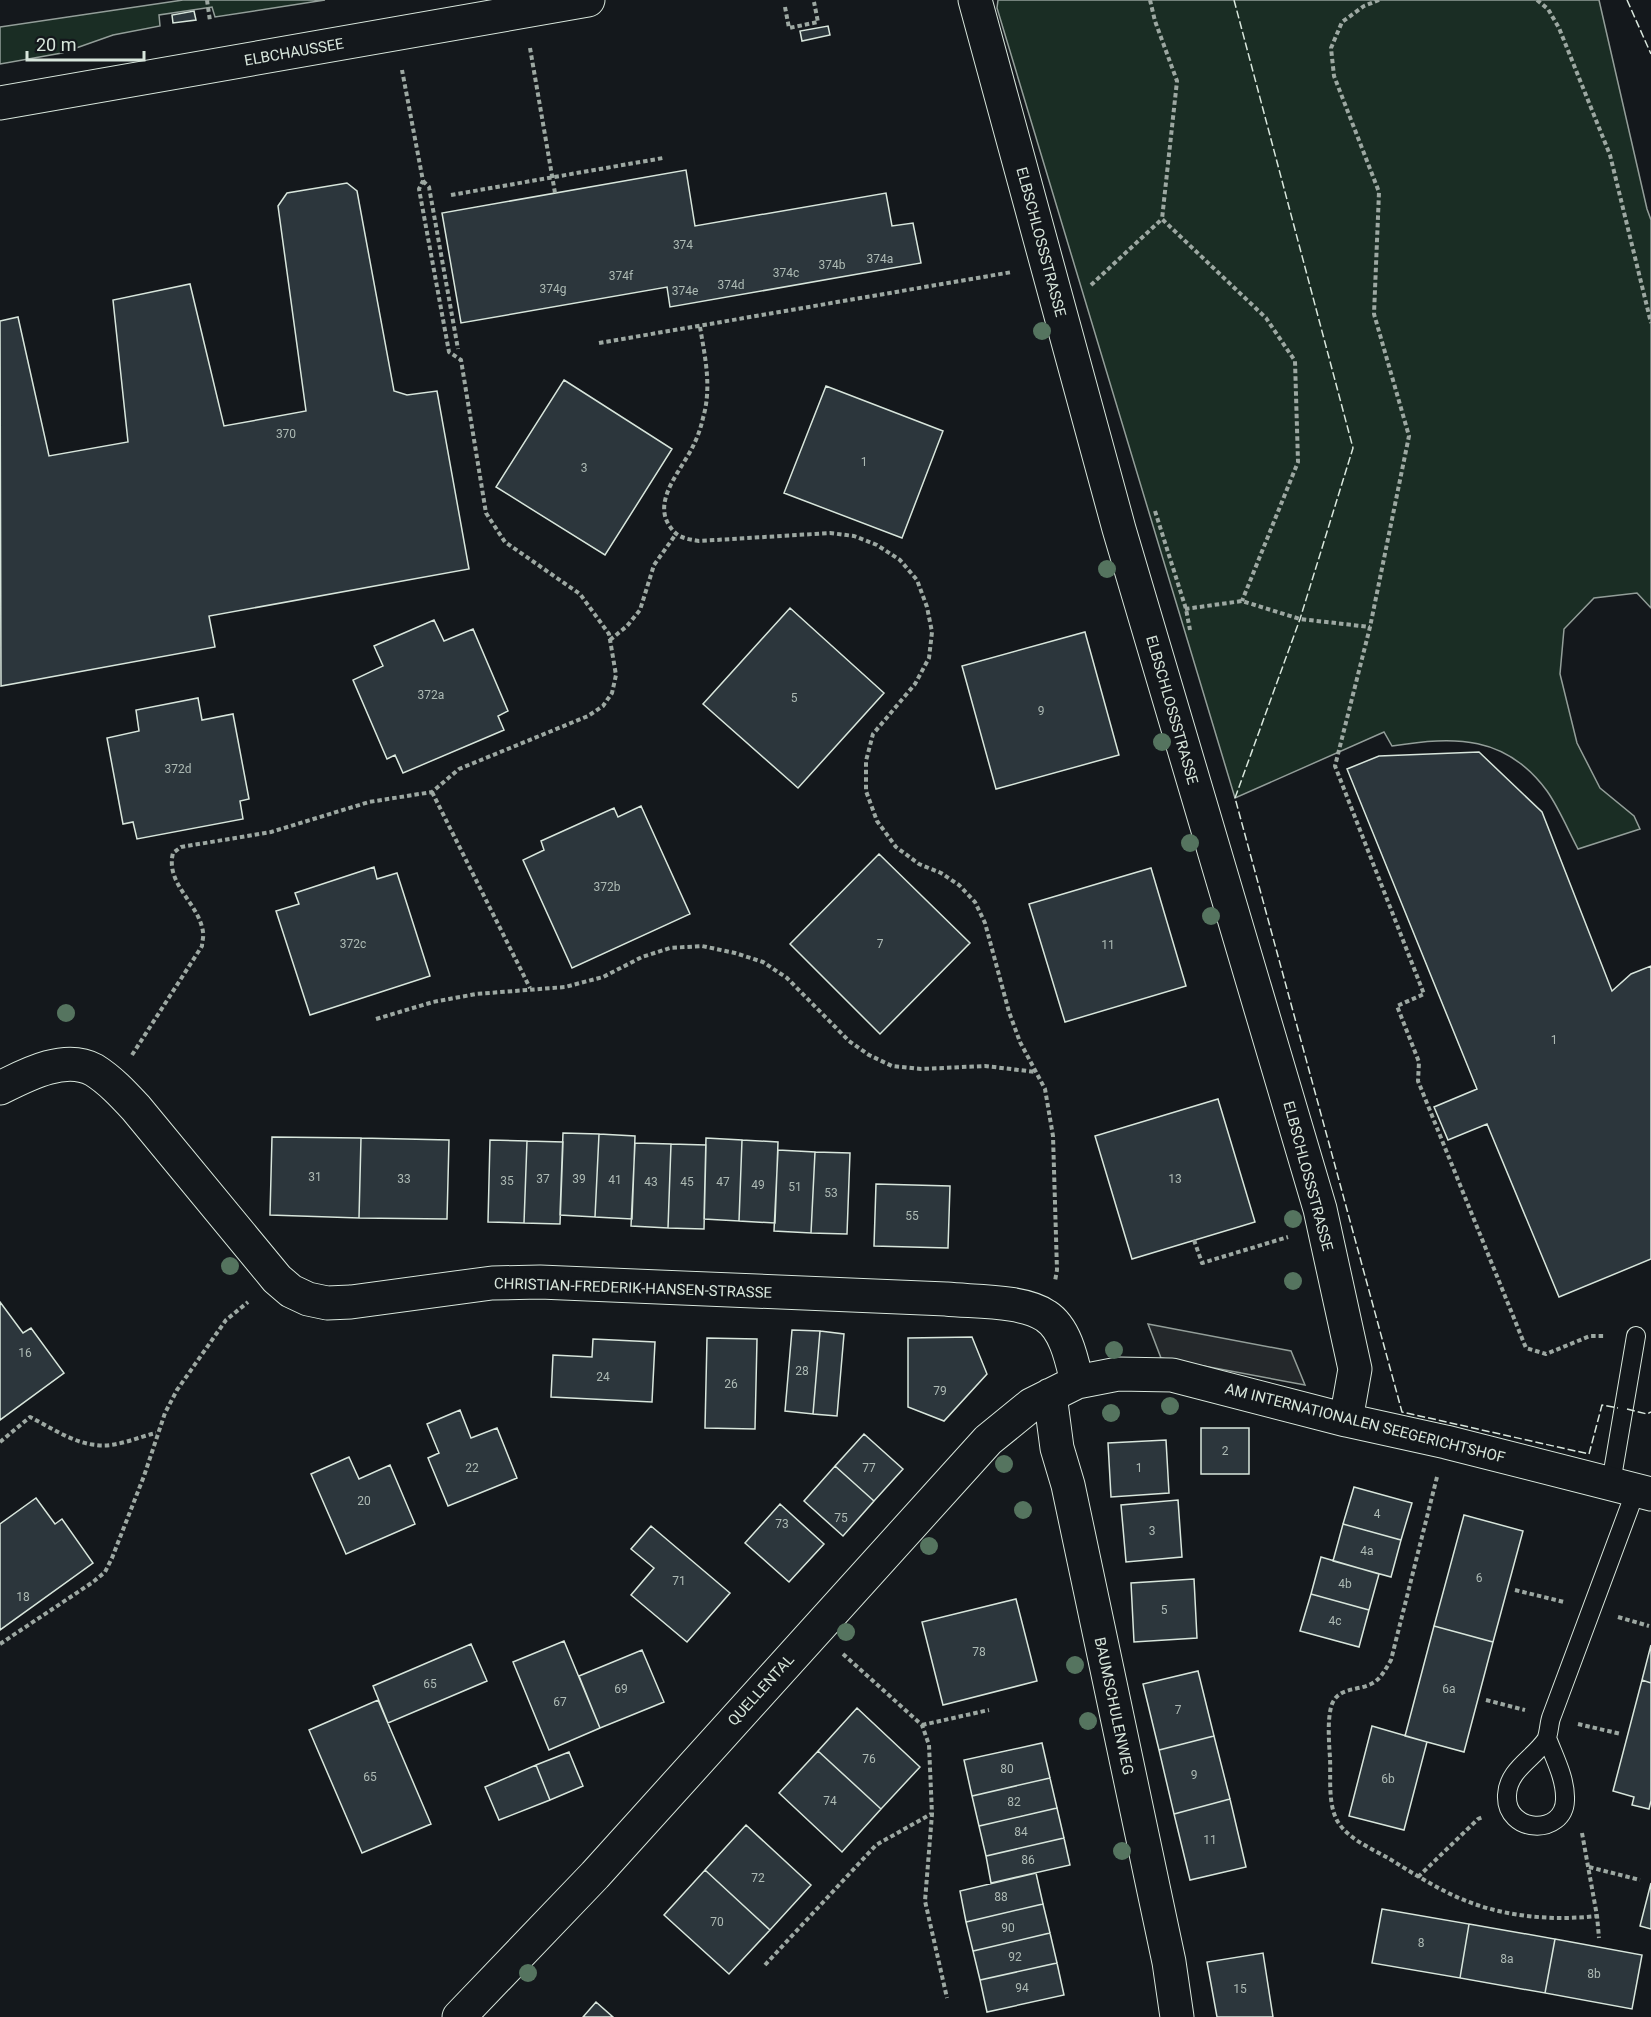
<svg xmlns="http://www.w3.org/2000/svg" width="1651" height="2017" font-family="Roboto,sans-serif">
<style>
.green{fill:#1a2d24;stroke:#939e99;stroke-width:1.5}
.parking{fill:#24282b;stroke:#939e99;stroke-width:1.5}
.building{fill:#2c363c;stroke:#d8e6dc;stroke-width:1.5}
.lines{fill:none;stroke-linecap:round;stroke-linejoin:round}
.lane-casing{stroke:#d8e6dc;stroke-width:20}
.street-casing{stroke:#d8e6dc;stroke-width:35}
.secondary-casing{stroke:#d8e6dc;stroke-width:35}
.path{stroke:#9da8a2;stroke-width:4;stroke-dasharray:4.5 3;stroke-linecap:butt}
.lane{stroke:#14181c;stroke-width:18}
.street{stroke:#14181c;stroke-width:33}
.secondary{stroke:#14181c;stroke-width:33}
.fence{stroke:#d8e6dc;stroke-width:1.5;stroke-dasharray:8 3;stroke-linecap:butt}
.tree{fill:#55745f}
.labels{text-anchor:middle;stroke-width:4.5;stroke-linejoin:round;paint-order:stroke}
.number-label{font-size:12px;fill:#adbab4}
.street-label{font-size:15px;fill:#d8e6dc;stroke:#14181c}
</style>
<rect width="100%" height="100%" fill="#14181c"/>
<path class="green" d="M183,0H325L215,17L212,7L159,15L160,26L113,35L62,53L0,64V27Z
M998,0H1599L1647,209L1651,220V608L1637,593L1594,598L1564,629L1560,674L1577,743L1600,788L1634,816L1640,829L1578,849C1568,830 1559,808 1547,791C1506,735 1455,736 1392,746L1384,732L1235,798L997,8Z"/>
<path class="parking" d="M1148,1324L1291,1351L1305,1385L1161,1358Z"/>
<path class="building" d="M194,11L196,20L173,23L172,15Z
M828,26L830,35L802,41L800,31Z
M686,170L695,226L886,193L892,226L913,223L921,263L670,307L667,287L461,323L442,213Z
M347,183L357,191L394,391L407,395L437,391L469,569L209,616L215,647L1,686L0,321L18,317L49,456L128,442L113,300L190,284L224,426L306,411L278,206L287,193Z
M564,380L672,449L605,555L496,487Z
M826,386L943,431L902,538L784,493Z
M790,608L884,693L798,788L703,704Z
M434,620L444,641L473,629L508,711L498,716L504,730L403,773L395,755L387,759L353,680L383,666L374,646Z
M1085,632L1119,755L996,789L962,666Z
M198,698L202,720L233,714L249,799L240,801L243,819L137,839L133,822L123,824L107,738L139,731L136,710Z
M1479,752L1542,812L1612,991L1631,974L1651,966V1259L1559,1297L1487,1124L1448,1140L1434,1107L1477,1089L1347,769L1379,756Z
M641,806L690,914L572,968L523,860L544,850L541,841L614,808L618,817Z
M879,854L970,943L880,1034L790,944Z
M374,867L377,879L397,873L430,976L310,1015L276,911L299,904L295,893Z
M1151,868L1186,986L1065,1022L1029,904Z
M1218,1099L1255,1222L1132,1259L1095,1136Z
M563,1133L599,1134L595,1217L560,1215Z
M599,1134L635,1136L632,1219L595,1217Z
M272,1137L361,1138L359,1218L270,1215Z
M361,1138L449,1140L447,1219L359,1218Z
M706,1138L742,1140L739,1221L704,1219Z
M490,1140L527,1141L524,1223L488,1222Z
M742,1140L778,1142L775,1223L739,1221Z
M527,1141L563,1142L560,1224L524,1223Z
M635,1143L671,1144L668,1228L631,1226Z
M671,1144L706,1145L704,1229L668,1228Z
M778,1150L815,1152L811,1233L774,1231Z
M815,1152L850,1153L847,1234L811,1233Z
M876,1184L950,1186L948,1248L874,1246Z
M0,1302L23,1333L31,1328L64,1373L0,1420Z
M792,1330L820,1331L813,1414L785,1411Z
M820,1331L844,1334L837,1416L813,1414Z
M972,1337L987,1374L944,1421L908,1407V1338Z
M707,1338L757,1339L755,1429L705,1428Z
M593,1339L655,1342L652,1402L551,1397L553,1355L592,1357Z
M460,1410L471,1438L497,1428L517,1478L448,1506L428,1458L439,1453L427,1424Z
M1201,1428H1249V1474H1201Z
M864,1434L903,1469L874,1501L835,1466Z
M1166,1440L1169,1493L1111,1497L1108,1443Z
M349,1457L359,1479L390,1465L415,1524L346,1554L311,1474Z
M835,1466L874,1501L843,1536L804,1501Z
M1354,1487L1412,1503L1401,1540L1343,1524Z
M36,1498L55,1524L62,1519L93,1563L0,1630V1524Z
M1178,1500L1182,1557L1126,1562L1121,1505Z
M780,1504L824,1544L789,1582L745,1543Z
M1464,1515L1523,1531L1493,1642L1434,1626Z
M1343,1524L1401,1540L1391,1577L1333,1561Z
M651,1526L730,1593L687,1642L631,1595L654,1568L631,1549Z
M1321,1557L1379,1574L1369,1610L1311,1594Z
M1194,1579L1197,1638L1134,1642L1131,1583Z
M1311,1594L1369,1610L1359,1647L1300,1631Z
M1016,1599L1037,1681L943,1705L922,1622Z
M1434,1626L1493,1642L1464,1752L1405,1736Z
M564,1641L600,1728L549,1750L513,1662Z
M471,1644L487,1681L388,1723L373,1686Z
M1651,1645V1683L1642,1680Z
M642,1650L664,1702L600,1728L579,1676Z
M1198,1671L1214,1736L1159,1750L1143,1684Z
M1642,1680L1651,1683V1801L1649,1809L1632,1805L1634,1797L1613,1791Z
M378,1700L431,1824L362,1853L309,1730Z
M857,1708L920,1767L881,1809L818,1751Z
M1372,1726L1427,1742L1404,1830L1349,1816Z
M1214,1736L1230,1799L1174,1814L1159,1750Z
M1042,1743L1050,1778L972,1796L964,1760Z
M818,1751L881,1809L842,1852L779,1793Z
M569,1752L583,1786L550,1800L536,1765Z
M536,1765L550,1800L499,1820L485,1787Z
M1050,1778L1057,1808L979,1826L972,1796Z
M1230,1799L1246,1867L1190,1880L1174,1814Z
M1057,1808L1064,1838L986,1856L979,1826Z
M746,1825L811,1885L770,1930L705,1870Z
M1064,1838L1070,1865L991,1883L986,1856Z
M705,1870L770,1930L729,1974L664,1915Z
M1036,1873L1043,1904L966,1922L960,1891Z
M1651,1883V1929L1640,1926Z
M1043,1904L1050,1933L973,1951L966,1922Z
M1382,1909L1469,1924L1460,1978L1372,1963Z
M1469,1924L1555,1939L1545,1993L1460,1978Z
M1050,1933L1057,1963L980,1980L973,1951Z
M1555,1939L1642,1955L1632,2009L1545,1993Z
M1263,1953L1273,2017H1217L1207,1962Z
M1057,1963L1064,1995L987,2012L980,1980Z
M596,2002L613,2017H583Z"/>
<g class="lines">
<g class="lane-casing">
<path id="lane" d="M1611,1483L1636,1336
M1547,1738C1554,1757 1566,1779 1565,1800C1564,1836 1505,1834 1507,1795C1508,1770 1533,1759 1546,1740C1549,1734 1549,1724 1551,1718L1636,1490"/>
</g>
<g class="street-casing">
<path id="street" d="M975,0L1119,529L1320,1209L1355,1369L1346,1420
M0,1088C26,1075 65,1054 94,1070C110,1080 123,1094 136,1108L277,1279L291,1291L308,1299L327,1303L351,1302L492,1283L540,1282L946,1299C974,1302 1023,1300 1046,1316C1066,1329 1072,1361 1077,1382
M1050,1395L1057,1448L1068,1485L1169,1962L1177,2017
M459,2017L595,1875L988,1440L1031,1405L1077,1382L1118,1374L1172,1375L1346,1420L1446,1442L1651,1494"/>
</g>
<g class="secondary-casing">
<path id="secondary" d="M0,103L588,0"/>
</g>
<path class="path" d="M207,0L210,21
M1150,0L1155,21L1177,81L1162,219L1266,318L1295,361L1298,462L1242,601
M1379,0L1364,6L1342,22L1331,48L1334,76L1379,192L1374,314L1409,436L1370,627L1335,766L1424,994L1397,1006L1419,1062L1418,1081L1526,1348L1546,1354L1590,1336H1606
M1537,0L1548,9L1559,28L1610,155L1651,323
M785,7L789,28L818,22L814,2
M530,48L555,193
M423,181L429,187L458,349
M451,195L663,158
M1091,285L1162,219
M700,327C705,357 712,387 703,418C701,427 698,436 694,444C683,469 650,501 671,528C678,538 687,539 699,541L830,533L854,536L877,545L900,560L917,580L927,607L932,632L929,658L915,684L873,734L866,761V791L877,821L896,847L919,864L941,873L959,885L975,902L985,923L1009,1012L1020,1042L1045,1089L1053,1136L1057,1270L1055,1281
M599,343L1012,272
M1155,511L1186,609L1190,630
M1185,609L1242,601L1300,619L1370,627
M610,640L627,626L640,610L654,565L676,534
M432,792L530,988
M376,1019L433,1002L476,994L565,987L603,977L642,957L670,948L702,946L735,953L763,962L787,978L849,1041L869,1055L892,1066L921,1069L985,1066L1036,1072
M132,1055L202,946C202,942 204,936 203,932C199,903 165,884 173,853L181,847L271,832L369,802L432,792L459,769L588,716L603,706L612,693L616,675L609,634L580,594L505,542L486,513L461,360L449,352L419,189L423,181L402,70
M1194,1240L1202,1263L1288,1237
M0,1442L30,1417C50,1427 73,1443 96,1445C115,1448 138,1437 156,1433
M1437,1477L1391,1660C1385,1670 1381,1679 1371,1684C1357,1691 1339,1687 1332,1704C1327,1718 1329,1743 1330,1758C1331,1778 1327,1808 1340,1825C1351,1840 1372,1849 1388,1858C1411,1872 1434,1887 1459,1898C1503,1917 1551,1921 1597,1916
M1515,1590L1564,1602
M1618,1617L1649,1626
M0,1644L93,1582L105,1572L112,1558L144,1476L165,1413L177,1390L226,1320L248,1302
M843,1654L922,1725L929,1745L932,1814L925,1901L947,1998
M1486,1700L1525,1710
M1578,1724L1621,1734
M922,1725L989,1710
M1582,1833L1597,1916L1599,1938
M1589,1867L1640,1880
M1418,1877L1478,1819L1483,1817
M765,1965L876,1845L931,1814"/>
<use href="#lane" class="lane"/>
<use href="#street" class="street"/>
<use href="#secondary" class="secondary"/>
<path class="fence" d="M1234,0L1353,448L1300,619L1235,798L1402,1412L1589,1454L1602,1405L1618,1408
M1627,0L1651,54
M1627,1409L1647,1414L1651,1412"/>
</g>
<g class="tree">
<circle cx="1042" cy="331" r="9"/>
<circle cx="1107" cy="569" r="9"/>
<circle cx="1162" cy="742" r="9"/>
<circle cx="1190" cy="843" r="9"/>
<circle cx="1211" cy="916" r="9"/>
<circle cx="66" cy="1013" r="9"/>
<circle cx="1293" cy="1219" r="9"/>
<circle cx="230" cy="1266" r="9"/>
<circle cx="1293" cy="1281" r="9"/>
<circle cx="1114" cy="1350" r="9"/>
<circle cx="1170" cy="1406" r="9"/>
<circle cx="1111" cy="1413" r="9"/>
<circle cx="1004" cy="1464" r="9"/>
<circle cx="1023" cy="1510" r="9"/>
<circle cx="929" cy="1546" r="9"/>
<circle cx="846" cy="1632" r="9"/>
<circle cx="1075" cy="1665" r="9"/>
<circle cx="1088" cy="1721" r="9"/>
<circle cx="1122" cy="1851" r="9"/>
<circle cx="528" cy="1973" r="9"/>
</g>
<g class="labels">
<g class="number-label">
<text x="683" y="249">374</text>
<text x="880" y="263">374a</text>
<text x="832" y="269">374b</text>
<text x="786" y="277">374c</text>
<text x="621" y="280">374f</text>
<text x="731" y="289">374d</text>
<text x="553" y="293">374g</text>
<text x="685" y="295">374e</text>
<text x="286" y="438">370</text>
<text x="864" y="466">1</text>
<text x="584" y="472">3</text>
<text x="431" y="699">372a</text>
<text x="794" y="702">5</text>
<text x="1041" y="715">9</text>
<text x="178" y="773">372d</text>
<text x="607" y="891">372b</text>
<text x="353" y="948">372c</text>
<text x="880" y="948">7</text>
<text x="1108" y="949">11</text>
<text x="1554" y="1044">1</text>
<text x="315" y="1181">31</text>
<text x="404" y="1183">33</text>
<text x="543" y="1183">37</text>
<text x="579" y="1183">39</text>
<text x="1175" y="1183">13</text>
<text x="615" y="1184">41</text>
<text x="507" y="1185">35</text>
<text x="651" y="1186">43</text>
<text x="687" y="1186">45</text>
<text x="723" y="1186">47</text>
<text x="758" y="1189">49</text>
<text x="795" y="1191">51</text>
<text x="831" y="1197">53</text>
<text x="912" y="1220">55</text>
<text x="25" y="1357">16</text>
<text x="802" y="1375">28</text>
<text x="603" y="1381">24</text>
<text x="731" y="1388">26</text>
<text x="940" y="1395">79</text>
<text x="1225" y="1455">2</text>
<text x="472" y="1472">22</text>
<text x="869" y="1472">77</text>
<text x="1139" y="1472">1</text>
<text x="364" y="1505">20</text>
<text x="1377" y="1518">4</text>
<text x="841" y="1522">75</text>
<text x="782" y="1528">73</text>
<text x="1152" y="1535">3</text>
<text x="1367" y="1555">4a</text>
<text x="1479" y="1582">6</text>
<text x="679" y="1585">71</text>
<text x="1345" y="1588">4b</text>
<text x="23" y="1601">18</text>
<text x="1164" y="1614">5</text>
<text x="1335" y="1625">4c</text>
<text x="979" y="1656">78</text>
<text x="430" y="1688">65</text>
<text x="621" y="1693">69</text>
<text x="1449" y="1693">6a</text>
<text x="560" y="1706">67</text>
<text x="1178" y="1714">7</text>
<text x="869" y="1763">76</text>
<text x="1007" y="1773">80</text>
<text x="1194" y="1779">9</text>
<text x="370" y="1781">65</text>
<text x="1388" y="1783">6b</text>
<text x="830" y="1805">74</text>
<text x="1014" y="1806">82</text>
<text x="1021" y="1836">84</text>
<text x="1210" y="1844">11</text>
<text x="1028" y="1864">86</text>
<text x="758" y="1882">72</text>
<text x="1001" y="1901">88</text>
<text x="717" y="1926">70</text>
<text x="1008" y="1932">90</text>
<text x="1421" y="1947">8</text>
<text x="1015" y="1961">92</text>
<text x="1507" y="1963">8a</text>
<text x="1594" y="1978">8b</text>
<text x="1022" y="1992">94</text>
<text x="1240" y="1993">15</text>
</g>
<g class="street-label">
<text transform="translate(294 52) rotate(-10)" y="5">ELBCHAUSSEE</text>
<text transform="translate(1041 242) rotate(75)" y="5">ELBSCHLOSSSTRASSE</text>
<text transform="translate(1172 710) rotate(74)" y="5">ELBSCHLOSSSTRASSE</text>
<text transform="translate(1308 1176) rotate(75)" y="5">ELBSCHLOSSSTRASSE</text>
<text transform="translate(633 1288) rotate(2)" y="5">CHRISTIAN-FREDERIK-HANSEN-STRASSE</text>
<text transform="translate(1365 1423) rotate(14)" y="5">AM INTERNATIONALEN SEEGERICHTSHOF</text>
<text transform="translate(761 1690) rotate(-48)" y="5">QUELLENTAL</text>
<text transform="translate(1114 1706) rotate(78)" y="5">BAUMSCHULENWEG</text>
</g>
</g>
<path d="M27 51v9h117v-9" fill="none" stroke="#d8e6dc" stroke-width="3"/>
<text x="36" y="51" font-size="18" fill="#d8e6dc" stroke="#14181c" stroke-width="4.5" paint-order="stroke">20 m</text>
</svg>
